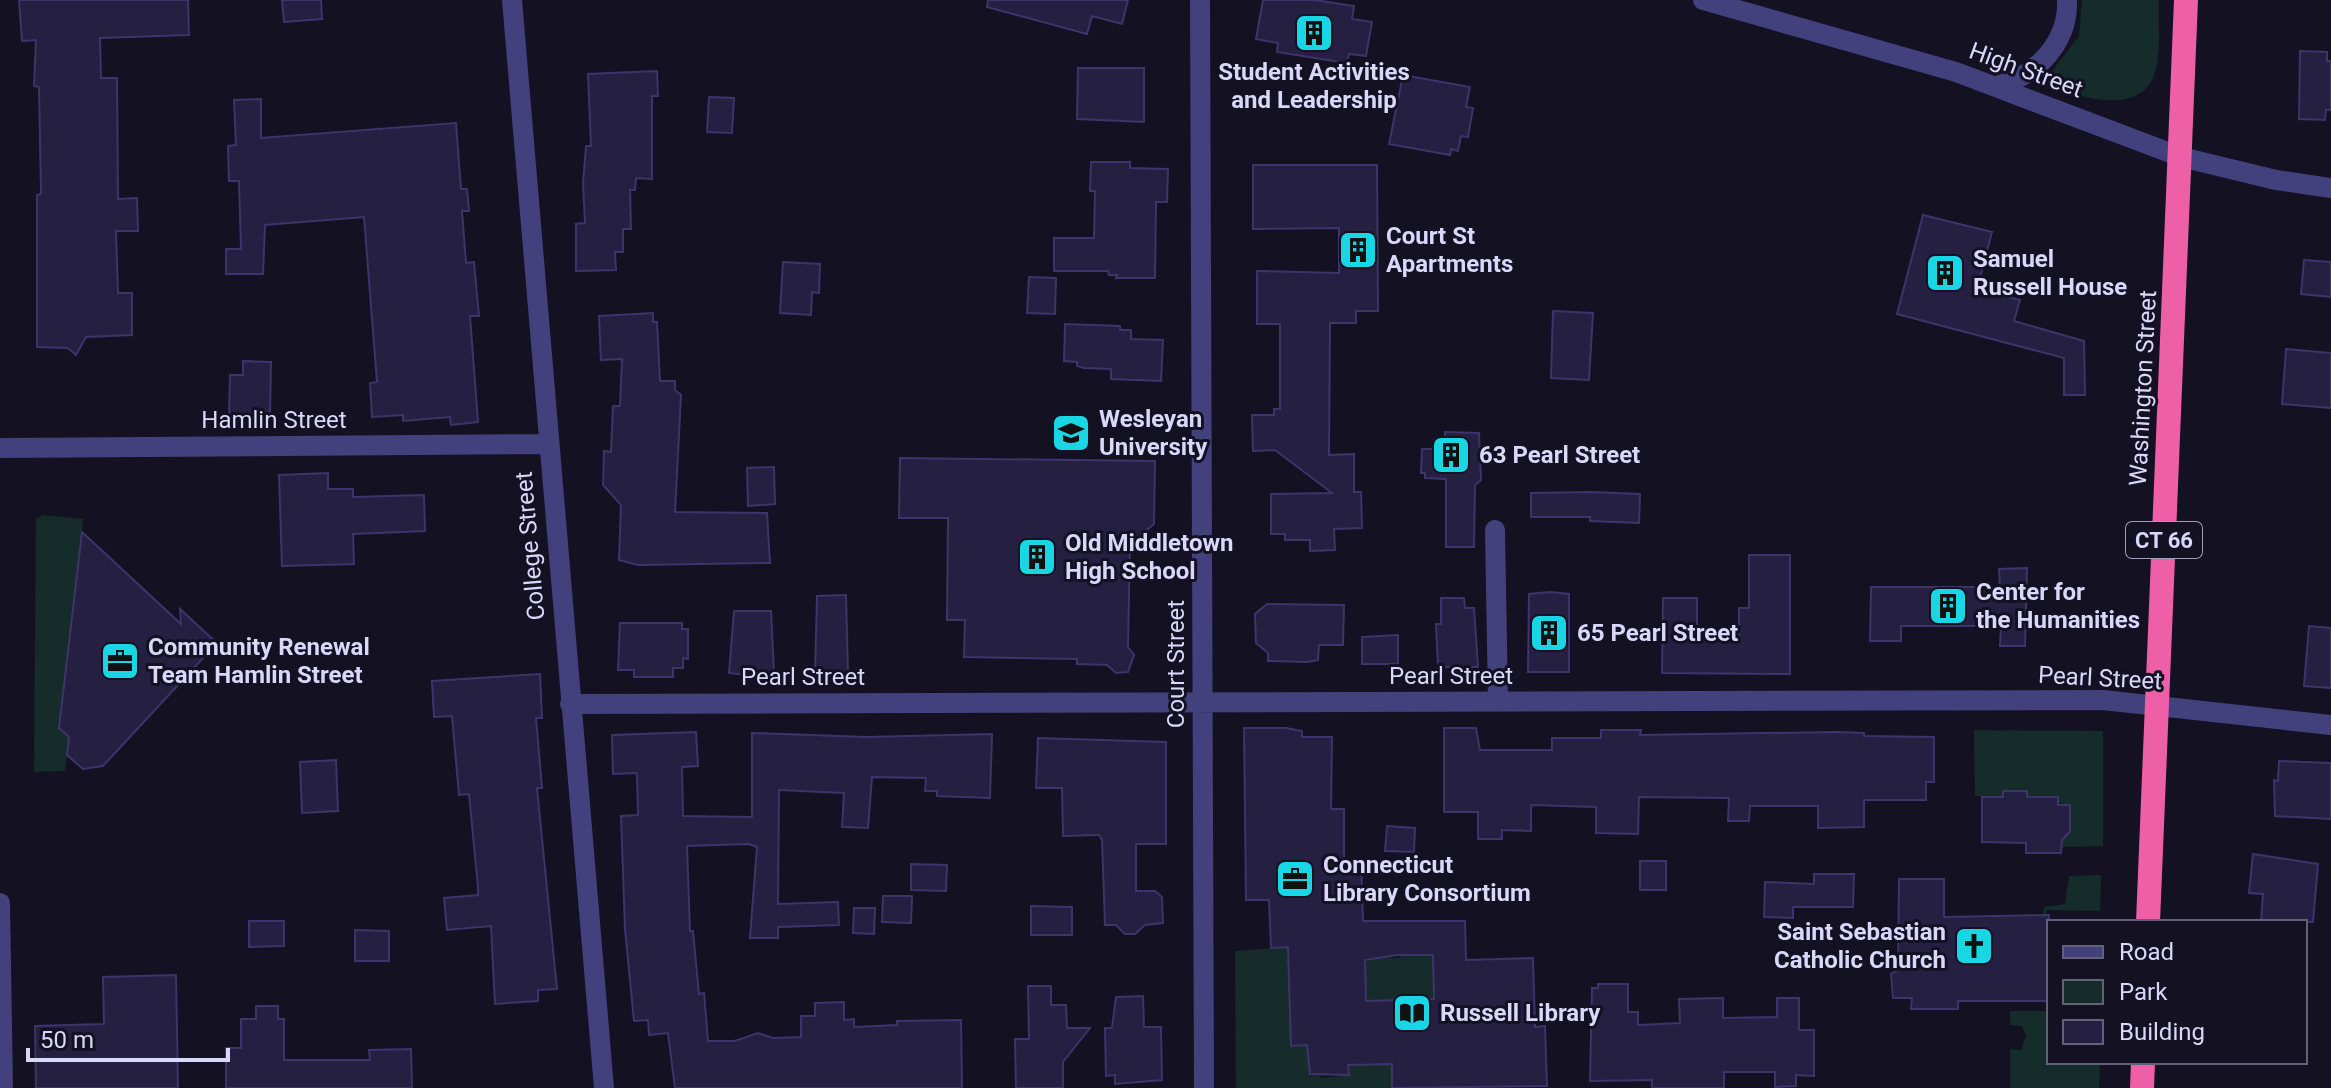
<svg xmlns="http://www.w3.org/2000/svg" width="2331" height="1088" font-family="Roboto,sans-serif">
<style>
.green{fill:#152c2b}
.building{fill:#251f42;stroke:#3d346b;stroke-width:2;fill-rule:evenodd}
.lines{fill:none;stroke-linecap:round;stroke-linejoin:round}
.minor{stroke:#42417d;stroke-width:20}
.highway{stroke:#ed60a8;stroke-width:24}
.labels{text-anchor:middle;stroke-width:6;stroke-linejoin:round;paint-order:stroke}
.shield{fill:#141123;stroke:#9f9cba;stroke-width:2}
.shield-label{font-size:22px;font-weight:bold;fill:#dad7fb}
.street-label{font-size:24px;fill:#dad7fb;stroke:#141123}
.poi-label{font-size:24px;font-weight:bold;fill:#dad7fb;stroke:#141123;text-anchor:start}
</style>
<rect width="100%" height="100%" fill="#141123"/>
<path class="green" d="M2082,0H2159C2158,22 2161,48 2156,69C2144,119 2077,98 2047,83L2046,79L2079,36Z
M43,515L83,519L59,728L69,737L65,771L34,772L36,519Z
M1974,730L2103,731V846L2061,847V840L2070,830L2069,805L2027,797L2026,791L2003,797L1975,796Z
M2101,875L2100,911L2047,910L2046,915H2043L2044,907L2065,904L2069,876Z
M1288,947L1291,1046L1307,1045L1308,1061L1321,1078L1348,1075V1063L1392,1064V1088H1236L1235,951Z
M1433,950L1434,999L1366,1001L1365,954L1394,958Z
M2010,1011H2049V1062H2100L2099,1088H2010V1049L2021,1050L2026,1036L2022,1026L2010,1025Z"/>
<path class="building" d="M19,0H188L189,35L100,38L101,78H117L118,199L137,198L138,231H116L118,293H132V335L86,337L76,355L68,348L37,347V195L41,194L39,87L34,86L36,40L22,41Z
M282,0H321L322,19L284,22Z
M988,0H1128L1122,24L1092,16L1087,34L987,7Z
M1263,0H1315L1354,6L1352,19L1372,22L1366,56L1349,54L1347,63L1277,52L1278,43L1256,39Z
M2300,51L2327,52V61H2331V110H2326L2325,120L2299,119Z
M1078,68H1144V122L1077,119Z
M657,71L658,96H652V179L636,178L635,190H630L631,229H623V252H615L616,270L576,271V224L585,223L583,183L586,146H591L588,74Z
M1403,75L1470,87L1466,107L1473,108L1468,137L1461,136L1458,151L1451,149L1450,155L1389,144Z
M709,97L734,98L732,133L707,132Z
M261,99V138L456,123L461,189H467L469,211H462L466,263L474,262L479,316H470L478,422L451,425L450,417L403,421V415L372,417L370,383L377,382L364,217L265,225L263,274H226V249H241L239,181H229L228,146L236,145L234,100Z
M1091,162H1130V168L1168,169L1167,202H1156L1155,278H1116L1117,275H1109L1108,271H1054V238H1094L1095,191H1090Z
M1253,165H1377L1378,311H1356V323H1330L1329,455L1354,454V492H1361L1362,528L1334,529L1335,550L1310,551V540H1285V534H1271V494L1332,493L1275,450L1253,451L1252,415H1274V409H1280V324H1257V271L1339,273V228L1253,229Z
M1923,215L1992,232L1977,289L2020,300L2014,321L2084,341L2085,395H2064V358L1897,314Z
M2304,260L2331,262V297L2301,294Z
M783,262L820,264L819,293L812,292L811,315L780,313Z
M1029,277L1056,278L1055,314L1027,313Z
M1553,311L1593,313L1589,380L1551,378Z
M653,313V322H657L660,381H675V390L681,395L675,512L767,513L770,563L638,565L619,560L621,505L603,485L604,451L611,452L613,406H620L622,359L601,360L599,316Z
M1065,324L1120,326V330H1131V339L1163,340L1161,381L1111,379V369L1084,368L1077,366V362L1064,361Z
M2286,349L2331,353V408L2282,404Z
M243,361L271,362L270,414H266V420L232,419V413H229L230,375H243Z
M1445,432L1479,433L1481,480L1475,485L1474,547H1446V479L1425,478V473H1421L1422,449H1445Z
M900,458L1155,461L1154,524L1130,544L1128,647L1134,655L1128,672L1116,673L1107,665L1077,664V659L964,657L965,620H947L948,518H899Z
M774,467L775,504L748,506L747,468Z
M328,473V489H353V497L424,495L425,531L353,534L354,564L282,566L279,475Z
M1591,492L1640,494L1639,523L1590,521V517H1531V493Z
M82,532L181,624L180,609L217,643L103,766L83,769L67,755L69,737L59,728Z
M1749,555H1790V674L1662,673L1663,598H1697V638H1739V608H1749Z
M2027,568L2025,646H2000L2001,626H1901V641H1870L1871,587H2000L1999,569Z
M1550,592L1569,594V672H1528L1529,594Z
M846,595L848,673L815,674L817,596Z
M1441,598H1464L1465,608H1474L1478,667H1438L1436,624H1441Z
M1267,604L1344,605L1343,645H1319L1318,660L1308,662L1268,661V653L1256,643L1255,614Z
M734,611H771L774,673L753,676L729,673Z
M620,623H682V629H688V659L683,658V668H673V677H634V670H618Z
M2309,626L2331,628V688L2304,686Z
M1398,635V664H1362V637Z
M540,674L542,718H536L542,788H537L557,989L538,990V1001L495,1004L491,926L447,930L444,898L478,895V887L469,794L459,795L452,716L434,717L432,681Z
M1244,728H1286L1302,731V737H1332L1331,809H1344V860H1361L1363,921H1465L1466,960L1533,958L1535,1027L1545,1026L1547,1086L1392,1088V1064L1348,1065L1349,1075L1310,1074L1307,1045L1291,1046L1288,947L1271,948L1269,900H1246ZM1397,955H1433L1434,999L1366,1001L1365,960Z
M1444,728H1476L1480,750H1552V738H1601V730H1641L1640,735L1837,732L1864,733V736L1934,737V782H1926V800H1864V827L1818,828V806H1750L1749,821H1728L1729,798L1639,797L1638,834L1596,833V807L1531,805V831L1502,830V839H1478V812H1444Z
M696,732L698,766L682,767L683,816L752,817V733L866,737L992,734L990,798L937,796V791H925L926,778L872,777L868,828L842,827L844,793L779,790L778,904L838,902L839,925L778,927V938H750L757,847L749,844L687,846L690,931H693L699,994L704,993L708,1041H735L758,1033L773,1038L801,1037V1016H815V1003L844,1002V1020L854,1019V1027L897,1025V1021L961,1020L962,1088H675L668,1033L649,1035L648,1020L634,1021L625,929L621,816L638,815L637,773L613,774L612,735Z
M1038,738L1166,742V844H1136V891H1155L1162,897L1163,923L1145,925L1135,934H1125L1116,925H1105L1102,840L1099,835L1063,836L1062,788H1036Z
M336,760L338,811L302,813L300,762Z
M2279,761L2331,763V819L2275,816L2274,780L2278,781Z
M2003,791H2027V797H2058V805H2070V831L2062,840L2061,853H2026V843L1982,842V797H2003Z
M1387,826L1415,828L1414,852L1385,851Z
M2253,854L2318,864L2313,922H2261L2263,894L2249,893Z
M1640,861H1666V890H1640Z
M911,864L947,865L946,891L911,890Z
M1814,874H1854L1853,907H1793V918L1764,917L1765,882L1814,884Z
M1899,879H1944V917L2049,915V1001H1958V1009H1911L1912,998H1893L1891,974L1898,970Z
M883,896H912L911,923L882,922Z
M1031,906L1072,907V935H1031Z
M854,908H875L874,934L853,933Z
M249,921H284V946L249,947Z
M355,930L389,931V961H355Z
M176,975L178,1088H36L35,1026L104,1024L103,977Z
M1598,984H1628V1012H1638V1025L1680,1023L1679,999L1723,998V1018L1777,1017V998H1799V1030H1814V1076L1796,1075V1086L1775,1087V1072H1724V1088H1652V1080L1590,1081L1592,988H1598Z
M1028,986H1051V1005H1066L1067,1028H1090L1063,1062V1088H1016L1015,1039H1029Z
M1143,996L1144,1027H1161L1162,1080L1115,1084V1075L1106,1076L1105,1028H1112L1116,997Z
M256,1006H278V1019H284V1060H370L369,1050L411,1049L412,1088H226V1048H241V1019H256Z"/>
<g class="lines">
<path class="minor" d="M512,0L604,1088
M1200,0L1204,1088
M1703,0L1956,72L2181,157L2276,180L2331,188
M1996,86C2036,77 2069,42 2067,0
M0,448L548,444
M1495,530L1498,702
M570,704L2103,700L2331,725
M0,903L3,1088"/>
<path class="highway" d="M2148,922L2186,0
M2142,1088L2143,1062"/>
</g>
<defs>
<g id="building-square" transform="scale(2)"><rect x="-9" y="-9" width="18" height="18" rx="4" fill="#19d6e5" stroke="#141123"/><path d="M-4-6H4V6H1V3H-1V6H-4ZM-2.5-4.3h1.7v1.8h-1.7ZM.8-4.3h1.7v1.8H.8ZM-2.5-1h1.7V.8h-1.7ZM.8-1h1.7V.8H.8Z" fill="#111"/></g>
<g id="university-square" transform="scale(2)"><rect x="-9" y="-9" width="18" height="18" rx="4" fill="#19d6e5" stroke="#141123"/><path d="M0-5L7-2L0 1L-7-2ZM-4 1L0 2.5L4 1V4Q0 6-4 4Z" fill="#111"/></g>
<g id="office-square" transform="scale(2)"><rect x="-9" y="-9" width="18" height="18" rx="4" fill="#19d6e5" stroke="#141123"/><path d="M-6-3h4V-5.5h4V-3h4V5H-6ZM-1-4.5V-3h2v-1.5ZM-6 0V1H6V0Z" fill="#111"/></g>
<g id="church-square" transform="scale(2)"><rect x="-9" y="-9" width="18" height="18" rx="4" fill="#19d6e5" stroke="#141123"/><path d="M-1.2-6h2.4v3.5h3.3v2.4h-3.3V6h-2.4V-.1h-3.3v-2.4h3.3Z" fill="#111"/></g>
<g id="library-square" transform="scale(2)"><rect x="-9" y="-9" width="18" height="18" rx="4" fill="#19d6e5" stroke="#141123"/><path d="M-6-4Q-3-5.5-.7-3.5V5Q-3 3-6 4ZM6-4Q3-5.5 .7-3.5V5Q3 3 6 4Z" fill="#111"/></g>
</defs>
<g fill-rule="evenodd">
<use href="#building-square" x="1314" y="33"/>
<use href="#building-square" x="1358" y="250"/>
<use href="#building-square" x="1945" y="273"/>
<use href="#university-square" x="1071" y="433"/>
<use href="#building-square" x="1451" y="455"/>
<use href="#building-square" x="1037" y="557"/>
<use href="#building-square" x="1948" y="606"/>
<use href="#building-square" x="1549" y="633"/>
<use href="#office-square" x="120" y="661"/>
<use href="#office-square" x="1295" y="879"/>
<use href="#church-square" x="1974" y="946"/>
<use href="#library-square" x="1412" y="1013"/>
</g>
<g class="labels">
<rect class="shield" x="2126" y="522" width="76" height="36" rx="6"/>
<g class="shield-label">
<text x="2164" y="548">CT 66</text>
</g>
<g class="street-label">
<text transform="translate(2026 70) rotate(20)" y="8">High Street</text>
<text transform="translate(2143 388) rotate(-87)" y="8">Washington Street</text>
<text x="274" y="428">Hamlin Street</text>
<text transform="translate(530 546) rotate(-95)" y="8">College Street</text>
<text transform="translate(1176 664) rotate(-90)" y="8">Court Street</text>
<text x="1451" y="684">Pearl Street</text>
<text x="803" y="685">Pearl Street</text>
<text transform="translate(2100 678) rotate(3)" y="8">Pearl Street</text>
</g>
<g class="poi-label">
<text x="1314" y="80" text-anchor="middle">Student Activities<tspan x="1314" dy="28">and Leadership</tspan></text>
<text x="1386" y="244">Court St<tspan x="1386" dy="28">Apartments</tspan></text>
<text x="1973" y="267">Samuel<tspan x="1973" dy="28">Russell House</tspan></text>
<text x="1099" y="427">Wesleyan<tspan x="1099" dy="28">University</tspan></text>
<text x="1479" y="463">63 Pearl Street</text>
<text x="1065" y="551">Old Middletown<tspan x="1065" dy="28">High School</tspan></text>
<text x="1976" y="600">Center for<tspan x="1976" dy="28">the Humanities</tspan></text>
<text x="1577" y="641">65 Pearl Street</text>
<text x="148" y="655">Community Renewal<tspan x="148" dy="28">Team Hamlin Street</tspan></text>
<text x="1323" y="873">Connecticut<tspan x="1323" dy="28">Library Consortium</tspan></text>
<text x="1946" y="940" text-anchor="end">Saint Sebastian<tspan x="1946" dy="28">Catholic Church</tspan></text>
<text x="1440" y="1021">Russell Library</text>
</g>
</g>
<rect x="2047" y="920" width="260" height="144" fill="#141123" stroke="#636079" stroke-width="2"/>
<rect x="2063" y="946" width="40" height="12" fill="#42417d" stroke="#636079" stroke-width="2"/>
<text x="2119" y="960" font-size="24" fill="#dad7fb">Road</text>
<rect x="2063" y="980" width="40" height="24" fill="#152c2b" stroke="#636079" stroke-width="2"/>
<text x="2119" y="1000" font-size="24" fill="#dad7fb">Park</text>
<rect x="2063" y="1020" width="40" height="24" fill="#251f42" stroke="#636079" stroke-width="2"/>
<text x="2119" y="1040" font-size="24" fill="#dad7fb">Building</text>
<path d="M28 1048v12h200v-12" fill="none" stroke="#dad7fb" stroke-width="4"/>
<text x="40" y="1048" font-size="24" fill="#dad7fb" stroke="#141123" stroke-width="6" paint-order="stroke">50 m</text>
</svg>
